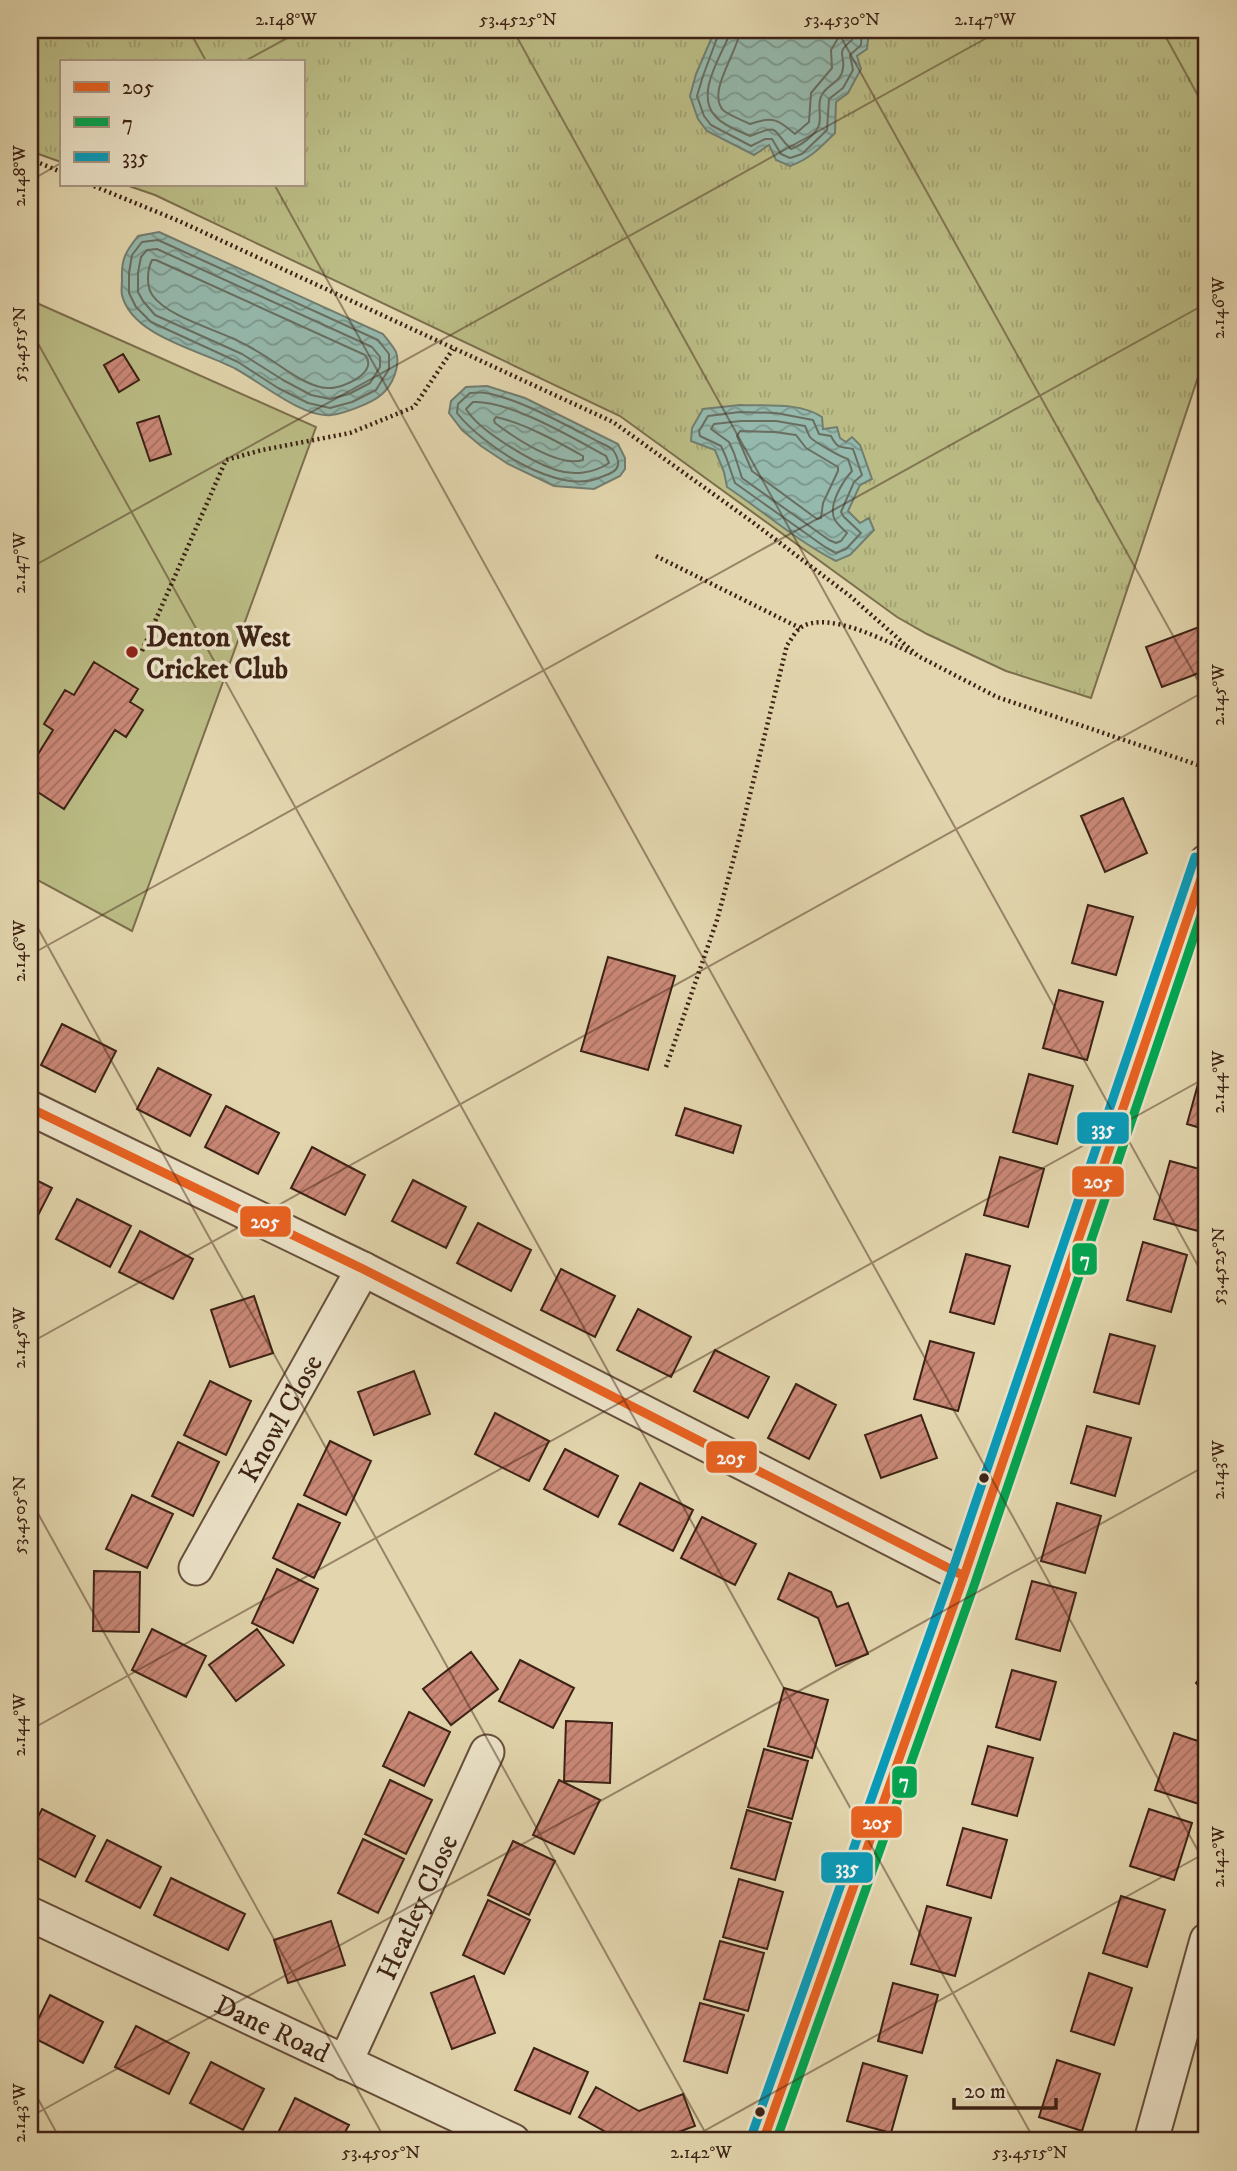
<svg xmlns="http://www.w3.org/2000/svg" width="1237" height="2171" font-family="'IM FELL DW Pica',serif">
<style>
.grass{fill:url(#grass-tufts);stroke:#7c6f4d;stroke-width:2}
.green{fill:#bbbc85;stroke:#7c6f4d;stroke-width:2}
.water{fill:url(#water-waves);stroke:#727d70;stroke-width:2}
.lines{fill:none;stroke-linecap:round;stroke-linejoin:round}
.shore{stroke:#696e61;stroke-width:2}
.building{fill:url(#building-hatch);stroke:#3d2215;stroke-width:2}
.street-casing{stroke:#664f3b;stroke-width:37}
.path{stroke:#3d2215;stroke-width:4.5;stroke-dasharray:2 3.5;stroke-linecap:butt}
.street{stroke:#ede4ca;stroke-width:33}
.bus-1-casing{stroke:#ede4ca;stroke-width:14}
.bus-2-casing{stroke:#ede4ca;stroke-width:14}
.bus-3-casing{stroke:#ede4ca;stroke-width:14}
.bus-1{stroke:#e96221;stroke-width:9}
.bus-2{stroke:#00a651;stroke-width:9}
.bus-3{stroke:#069cbc;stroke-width:9}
.ticks{fill:none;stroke:#3d2215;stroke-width:2;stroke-opacity:0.45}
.poi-dot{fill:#8f2418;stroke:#ede4ca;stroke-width:2.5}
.bus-dot{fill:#3d2215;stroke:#ede4ca;stroke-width:2.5}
.labels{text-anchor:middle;stroke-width:7;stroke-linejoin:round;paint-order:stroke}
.poi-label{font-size:28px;font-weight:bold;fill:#3d2215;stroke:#ede4ca;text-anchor:start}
.street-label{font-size:28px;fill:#3d2215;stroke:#ede4ca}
.line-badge{stroke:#ede4ca;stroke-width:2.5}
.badge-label{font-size:19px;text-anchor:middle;font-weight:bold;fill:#fff}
.neatline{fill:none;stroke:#3d2215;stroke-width:2.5}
.ticks-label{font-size:18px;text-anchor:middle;fill:#3d2215}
</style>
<defs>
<pattern id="grass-tufts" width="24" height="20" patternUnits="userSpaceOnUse" patternTransform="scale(1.75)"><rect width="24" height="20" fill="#bbbc85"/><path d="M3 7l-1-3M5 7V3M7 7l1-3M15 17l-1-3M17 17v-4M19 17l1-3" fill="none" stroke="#a2a172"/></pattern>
<pattern id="water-waves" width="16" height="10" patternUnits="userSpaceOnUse" patternTransform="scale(1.75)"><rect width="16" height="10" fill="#95b9ad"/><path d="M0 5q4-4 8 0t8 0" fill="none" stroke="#7b968c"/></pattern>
<pattern id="building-hatch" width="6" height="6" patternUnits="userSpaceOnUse" patternTransform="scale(1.75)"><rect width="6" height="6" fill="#ca8877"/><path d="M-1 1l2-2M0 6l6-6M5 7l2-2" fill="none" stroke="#a56f60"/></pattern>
</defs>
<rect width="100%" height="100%" fill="#e3d6ae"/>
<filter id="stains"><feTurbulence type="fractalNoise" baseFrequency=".00286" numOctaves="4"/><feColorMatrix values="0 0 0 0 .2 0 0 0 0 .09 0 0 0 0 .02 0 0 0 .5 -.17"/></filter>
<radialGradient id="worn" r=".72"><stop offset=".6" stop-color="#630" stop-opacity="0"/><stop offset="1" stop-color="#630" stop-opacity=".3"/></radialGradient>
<path class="grass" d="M30,30H1207V350L1091,698L1006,671L927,634L897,617L620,416L155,195L123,184H303V61H61V162L30,151Z"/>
<path class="green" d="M30,300L316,427L132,931L30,876Z"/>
<path class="water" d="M715,30H869L867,49L857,56L861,69L848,93L836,102L835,133C821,147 810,159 790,166L776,160L769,145L754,155L707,131L698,119L690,96L696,74Z
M159,232L383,334C387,339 393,346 396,352C401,366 392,386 381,395C372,403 343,414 331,415C303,418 260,382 236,369C203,351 132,337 122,295C121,291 122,284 122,279C121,259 126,251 138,236Z
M487,386L525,398L618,444L625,458V469L620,476L594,489L554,486L508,464L481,446L462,430L449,413L451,401L466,387Z
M740,405C766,406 799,402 822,417L823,429L837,427L840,438L846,442L852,437L860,445L872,479L860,485L848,511L860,523L869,518L874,530L850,555L836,561C797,541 763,511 727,487L724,472L715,450L691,441L692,428L703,409Z"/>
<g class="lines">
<path class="shore" d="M720,30L703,76L697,96L704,116L711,125L751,146L765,139H772L781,154L790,158L802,154L827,130L829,99L843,88L853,70L850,55L861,45L862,30
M729,30L728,38C719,59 695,96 716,117C724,126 739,131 750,136C782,123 771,131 791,149C800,146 816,135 819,125C822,115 816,102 823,93C829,84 842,81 843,68C845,53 835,54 852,40L853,30
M740,30C739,51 705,93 724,111C731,116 742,120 750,124C772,116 778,119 795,134L809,122L811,93L832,68L831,50L843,30
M158,240L378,340L389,354V369L376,390L352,402L330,408L308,403L278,388L238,362L151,322L136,307L129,293V273L132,255L142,242Z
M157,249L372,347L380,357V367L370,383L349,394L330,399L311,395L283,380L242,354L155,315L143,301L138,292V273L141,257L147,250Z
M152,260H156L365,355C379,372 344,388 330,388C314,389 293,375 280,366C270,359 259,352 248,346C223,331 170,319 153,296C146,287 147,270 152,260Z
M470,393C475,393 481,392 486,393C517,398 566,425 595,440C600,443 609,446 613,450C616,454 619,461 618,465C617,472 607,475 601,477C559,497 482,445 457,413L458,404Z
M473,402C509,400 573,438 606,456L609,463C594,473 574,476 556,470C532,462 479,431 466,409Z
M740,412L776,413L813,420L819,434L831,436C838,450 841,446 853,449L862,475L854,482L841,512L844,517L861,533L846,549L836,553L825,547L735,483L726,457L721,446L700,436L699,431L708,416Z
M496,417C524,423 558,442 583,456V460C559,468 515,438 495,423L494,420Z
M741,421H776L805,426C807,430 808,434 810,437C814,442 841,457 848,459L852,471C843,481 827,506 835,520C838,525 843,529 847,533L841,541L836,543L829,540L742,478L734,453L729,442L711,429L714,424Z
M740,431L775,432L796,435L806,448L838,467V471L823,503L821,518L817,519L752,471L737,436Z"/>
</g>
<path class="building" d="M123,354L139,380L119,392L104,365Z
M159,416L171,454L150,461L137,423Z
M1207,609V670L1162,687L1146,647L1202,626Z
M94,662L138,689L130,702L143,710L126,737L115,730L64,809L30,787V767L53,730L44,724L65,690L74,695Z
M1123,798L1147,853L1105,872L1081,816Z
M1088,905L1133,917L1116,975L1072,963Z
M608,957L675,976L648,1070L581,1051Z
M1059,990L1103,1002L1087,1060L1043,1048Z
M62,1024L116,1051L95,1092L41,1065Z
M1203,1066L1207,1068V1130L1187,1124Z
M158,1068L211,1095L190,1136L137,1109Z
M1029,1074L1073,1086L1057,1144L1013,1132Z
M226,1106L279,1133L258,1174L205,1147Z
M685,1108L741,1126L733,1153L676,1135Z
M312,1147L365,1175L345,1215L291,1188Z
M1000,1157L1044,1169L1028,1227L984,1215Z
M1170,1161L1207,1171V1199L1198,1231L1154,1219Z
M30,1177L52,1188L31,1229L30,1228Z
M413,1180L466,1207L446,1248L392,1221Z
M77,1199L131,1226L110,1267L56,1239Z
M478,1223L531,1250L511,1291L457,1263Z
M140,1231L193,1259L173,1299L119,1272Z
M1143,1242L1187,1255L1171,1312L1127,1300Z
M966,1254L1010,1266L994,1324L950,1312Z
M561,1269L615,1296L595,1337L541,1310Z
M254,1296L273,1353L230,1367L211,1310Z
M638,1309L691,1337L671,1377L617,1350Z
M1110,1334L1155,1346L1139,1404L1094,1392Z
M930,1341L974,1353L958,1411L914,1399Z
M715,1350L769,1377L748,1418L694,1391Z
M414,1371L430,1414L374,1435L358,1392Z
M210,1381L251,1401L226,1455L184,1435Z
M796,1384L836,1405L809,1459L768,1438Z
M495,1413L549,1441L529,1481L475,1454Z
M921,1415L937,1458L881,1478L865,1435Z
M1087,1426L1131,1438L1115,1496L1071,1483Z
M330,1441L371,1461L346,1515L304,1495Z
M178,1442L219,1462L193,1516L152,1496Z
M565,1449L618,1476L598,1517L544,1489Z
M640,1483L693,1510L673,1551L619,1524Z
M132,1495L173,1514L147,1568L106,1549Z
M1057,1503L1101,1516L1085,1573L1041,1561Z
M298,1504L340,1523L314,1578L273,1558Z
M702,1517L756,1544L735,1585L681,1558Z
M277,1569L318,1589L293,1643L252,1623Z
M94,1571L140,1572L139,1632L93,1631Z
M789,1573L831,1592L837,1607L848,1603L868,1654L836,1666L818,1618L778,1599Z
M1032,1581L1076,1593L1060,1651L1016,1639Z
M152,1629L206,1656L186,1697L132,1670Z
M257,1629L284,1665L236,1701L209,1665Z
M471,1652L498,1689L451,1725L423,1689Z
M520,1660L574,1688L553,1728L499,1701Z
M1012,1670L1056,1682L1040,1740L996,1727Z
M1207,1671V1694L1196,1683Z
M784,1688L828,1700L812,1758L768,1746Z
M409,1712L450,1732L424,1786L383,1766Z
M566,1721L612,1723L610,1783L564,1781Z
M1174,1733L1207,1744V1778L1199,1804L1155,1790Z
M988,1746L1033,1758L1017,1816L972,1804Z
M764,1749L808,1761L792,1819L748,1807Z
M390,1780L432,1800L406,1854L365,1834Z
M559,1780L600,1800L574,1854L533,1835Z
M42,1809L95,1836L75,1877L30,1854V1833Z
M1149,1809L1192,1823L1174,1880L1130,1866Z
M747,1810L791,1823L775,1880L731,1868Z
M963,1828L1007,1840L991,1898L947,1885Z
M363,1839L404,1859L378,1913L338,1893Z
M107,1840L161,1867L140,1908L86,1881Z
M513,1841L555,1861L529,1915L488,1895Z
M171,1878L245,1914L228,1950L154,1915Z
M739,1879L783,1892L767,1949L723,1937Z
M1121,1896L1165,1910L1147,1967L1103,1953Z
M488,1900L530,1920L504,1974L463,1955Z
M927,1906L971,1918L955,1976L911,1964Z
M331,1921L345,1965L288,1983L274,1940Z
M720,1941L764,1953L748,2011L704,1999Z
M1089,1973L1132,1988L1114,2045L1071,2031Z
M474,1976L495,2033L452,2049L431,1993Z
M893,1983L938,1995L922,2053L878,2041Z
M50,1995L103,2022L83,2063L30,2036Z
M700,2003L744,2015L727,2073L684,2061Z
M136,2026L189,2053L169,2094L115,2067Z
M534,2048L588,2072L570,2114L515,2090Z
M1057,2060L1100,2074L1082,2131L1039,2117Z
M211,2062L264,2089L243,2130L190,2103Z
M863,2063L907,2076L891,2133L847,2121Z
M596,2087L639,2111L683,2094L695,2126L654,2141H622L579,2117Z
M295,2098L349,2125L340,2141H280L275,2139Z"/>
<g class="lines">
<g class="street-casing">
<g id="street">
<path d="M30,1108L363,1269L964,1576"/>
<path id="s1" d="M196,1568L363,1269"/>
<path id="s2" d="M30,1914L513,2141"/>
<path id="s3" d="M345,2063L487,1752"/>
<path d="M763,2141L964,1576L1207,861"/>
<path d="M1151,2141L1207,1940"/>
</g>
</g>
<path class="path" d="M30,159L61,172
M89,184L179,221L613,422L751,521L850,596L918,656L997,697L1207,768
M656,556L800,628
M142,651L226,460L262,450L350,433L414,407L453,349
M666,1067L717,920L739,839L787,645C791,640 795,632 800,628C827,609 888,642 914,654"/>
<use href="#street" class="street"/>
<g class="bus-1-casing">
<path id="bus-1" d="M30,1108L363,1269L964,1576
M763,2141L964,1576L1207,861"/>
</g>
<g class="bus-2-casing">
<path id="bus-2" d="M776,2141L976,1580L1207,898"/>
</g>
<g class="bus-3-casing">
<path id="bus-3" d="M751,2137L952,1572L1195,857"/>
</g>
<use href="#bus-1" class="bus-1"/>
<use href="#bus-2" class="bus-2"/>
<use href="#bus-3" class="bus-3"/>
</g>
<path class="ticks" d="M189,30L206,61M513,30L1207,1282M837,30L1207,697M1162,30L1207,112M245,61L302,30M30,181L61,163M274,184L1207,1867M30,329L1035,2141M30,568L1001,30M30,914L710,2141M30,955L1207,303M30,1343L1207,690M30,1499L386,2141M30,1730L1207,1077M30,2084L61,2141M30,2117L1207,1465M686,2141L1207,1852"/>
<circle class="poi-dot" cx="132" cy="652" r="7"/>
<g class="bus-dot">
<circle cx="984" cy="1478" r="6"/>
<circle cx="760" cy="2112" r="6"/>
</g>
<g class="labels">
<g class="poi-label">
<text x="146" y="646">Denton West<tspan x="146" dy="32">Cricket Club</tspan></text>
</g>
<g class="street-label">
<text dy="10" stroke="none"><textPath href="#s1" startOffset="172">Knowl Close</textPath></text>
<text dy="10" stroke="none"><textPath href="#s3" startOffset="172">Heatley Close</textPath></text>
<text dy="10" stroke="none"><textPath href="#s2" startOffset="268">Dane Road</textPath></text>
</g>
</g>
<g class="line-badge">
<rect x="1076" y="1111" width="54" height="34" rx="7" fill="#069cbc"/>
<rect x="1071" y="1165" width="54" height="33" rx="7" fill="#e96221"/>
<rect x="239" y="1205" width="53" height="33" rx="7" fill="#e96221"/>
<rect x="1071" y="1242" width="27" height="34" rx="7" fill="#00a651"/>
<rect x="705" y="1440" width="53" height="34" rx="7" fill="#e96221"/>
<rect x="891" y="1765" width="27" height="34" rx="7" fill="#00a651"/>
<rect x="850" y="1805" width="53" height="34" rx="7" fill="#e96221"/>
<rect x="820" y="1851" width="54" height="33" rx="7" fill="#069cbc"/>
</g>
<g class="badge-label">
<text x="1103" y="1135">335</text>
<text x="1098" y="1188">205</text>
<text x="265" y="1228">205</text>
<text x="1085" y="1266">7</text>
<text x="731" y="1464">205</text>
<text x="904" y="1788">7</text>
<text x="877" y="1829">205</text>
<text x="847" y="1874">335</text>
</g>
<rect width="1237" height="2171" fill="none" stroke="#e3d6ae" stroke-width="77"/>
<rect x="60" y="60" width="245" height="126" fill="#ede4ca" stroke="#a79682" stroke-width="2"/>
<rect x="74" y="82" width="35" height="10" fill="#e96221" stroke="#a79682" stroke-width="2"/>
<text x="122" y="94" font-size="21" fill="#3d2215">205</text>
<rect x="74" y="117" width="35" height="10" fill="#00a651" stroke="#a79682" stroke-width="2"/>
<text x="122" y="130" font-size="21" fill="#3d2215">7</text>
<rect x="74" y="152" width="35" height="10" fill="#069cbc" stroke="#a79682" stroke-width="2"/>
<text x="122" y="164" font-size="21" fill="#3d2215">335</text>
<path d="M954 2098v10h102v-10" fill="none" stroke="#3d2215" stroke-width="3.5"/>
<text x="964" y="2098" font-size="21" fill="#3d2215" stroke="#ede4ca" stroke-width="5" paint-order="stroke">20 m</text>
<rect x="38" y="38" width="1160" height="2094" class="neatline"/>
<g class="ticks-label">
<text x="286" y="25">2.148°W</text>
<text x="518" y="25">53.4525°N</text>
<text x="842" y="25">53.4530°N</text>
<text x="985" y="25">2.147°W</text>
<text transform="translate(19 176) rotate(-90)" y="6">2.148°W</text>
<text transform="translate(1218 308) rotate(-90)" y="6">2.146°W</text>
<text transform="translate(19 344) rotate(-90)" y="6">53.4515°N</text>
<text transform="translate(19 563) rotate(-90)" y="6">2.147°W</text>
<text transform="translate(1218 695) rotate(-90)" y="6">2.145°W</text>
<text transform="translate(19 951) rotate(-90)" y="6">2.146°W</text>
<text transform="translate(1218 1082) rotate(-90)" y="6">2.144°W</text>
<text transform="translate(1218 1266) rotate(-90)" y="6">53.4525°N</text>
<text transform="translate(19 1338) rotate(-90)" y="6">2.145°W</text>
<text transform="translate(1218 1470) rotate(-90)" y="6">2.143°W</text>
<text transform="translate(19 1515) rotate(-90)" y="6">53.4505°N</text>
<text transform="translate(19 1725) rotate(-90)" y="6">2.144°W</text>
<text transform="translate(1218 1857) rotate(-90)" y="6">2.142°W</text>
<text transform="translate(19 2113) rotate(-90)" y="6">2.143°W</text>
<text x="381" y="2158">53.4505°N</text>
<text x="701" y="2158">2.142°W</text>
<text x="1030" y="2158">53.4515°N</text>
</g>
<rect width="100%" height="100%" filter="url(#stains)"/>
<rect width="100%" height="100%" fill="url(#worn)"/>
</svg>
